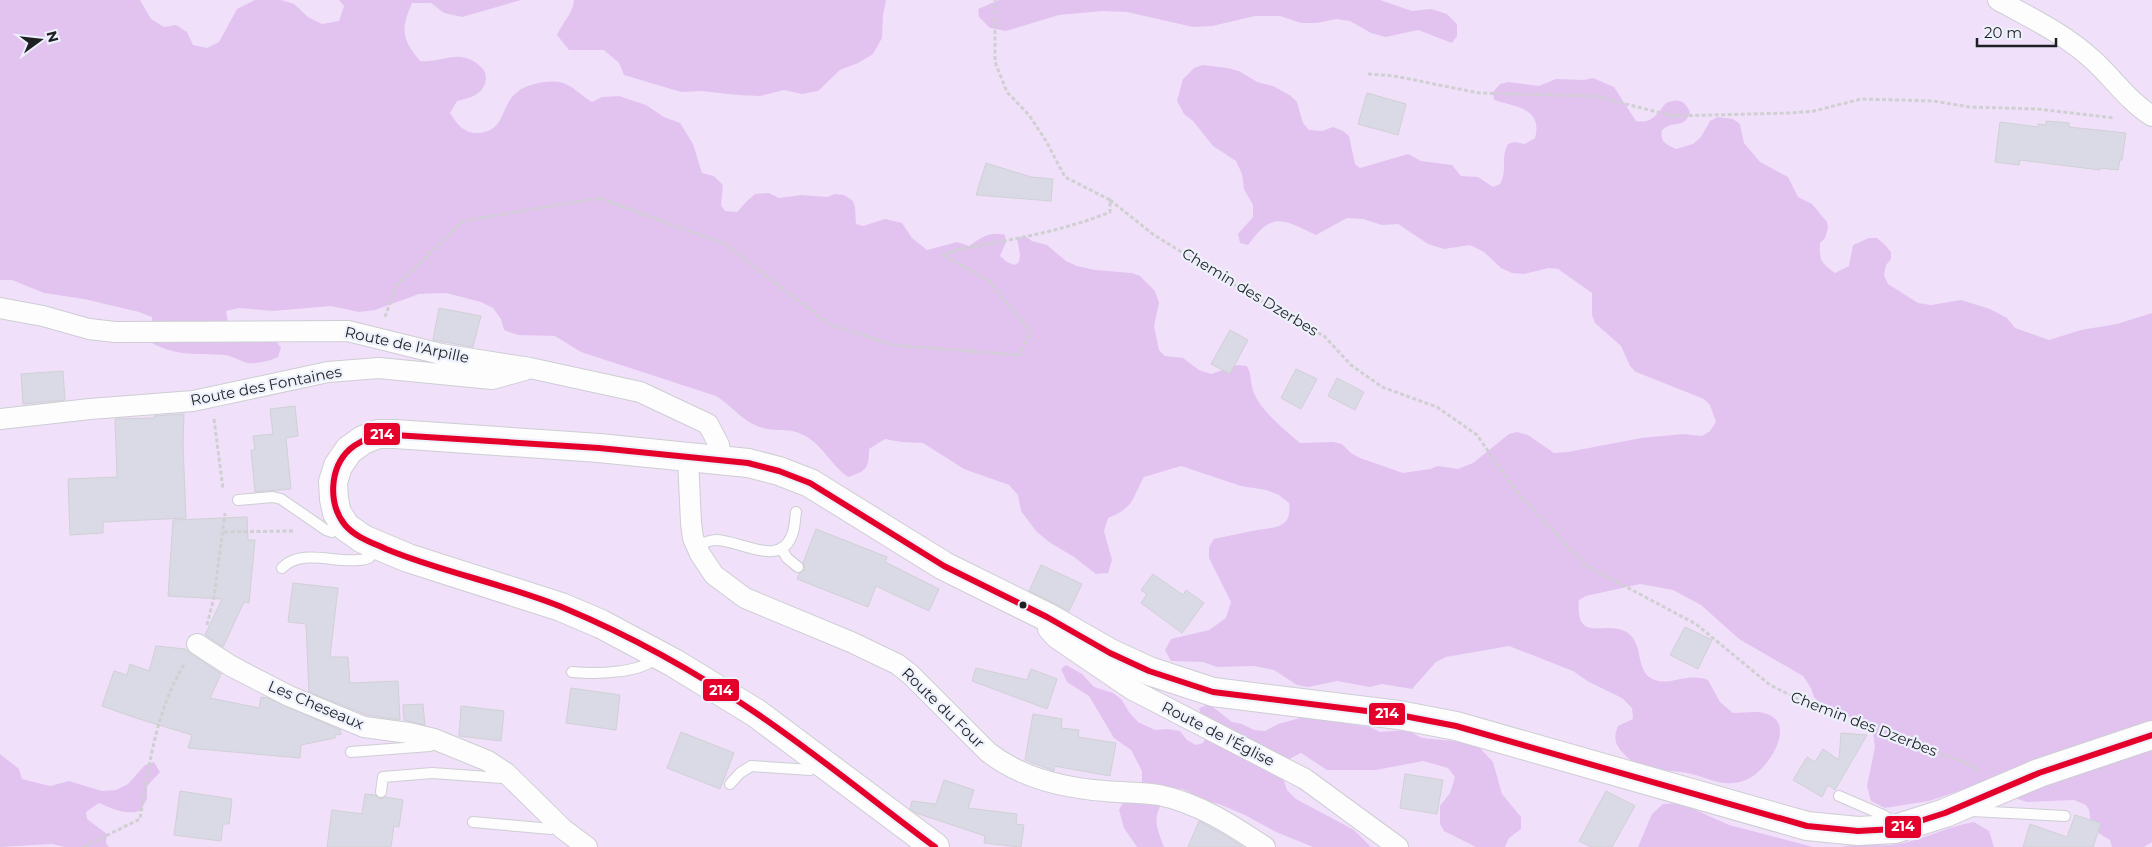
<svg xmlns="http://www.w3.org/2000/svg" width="2152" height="847" font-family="Montserrat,sans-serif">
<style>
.green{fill:#f1e0fa}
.forest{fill:#e2c3f0}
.building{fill:#dadae6;stroke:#d0d0d5}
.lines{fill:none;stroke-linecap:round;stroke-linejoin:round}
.lane-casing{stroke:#cdced3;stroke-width:12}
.street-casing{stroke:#cdced3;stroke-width:22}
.secondary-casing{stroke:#cdced3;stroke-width:30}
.path{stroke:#cfd0d1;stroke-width:3;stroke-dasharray:4 2.5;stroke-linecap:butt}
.lane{stroke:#fdfdfe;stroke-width:10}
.street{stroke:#fdfdfe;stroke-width:20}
.secondary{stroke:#fdfdfe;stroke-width:28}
.bus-1-casing{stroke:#edf1fb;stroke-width:10}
.bus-1{stroke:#e4002b;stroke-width:6}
.bus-dot{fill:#1f2024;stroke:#edf1fb;stroke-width:2}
.labels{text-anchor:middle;stroke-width:4.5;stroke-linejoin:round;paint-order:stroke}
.street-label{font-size:15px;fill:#1f2024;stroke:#edf1fb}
.line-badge{stroke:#edf1fb;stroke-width:2}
.badge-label{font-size:14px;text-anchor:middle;font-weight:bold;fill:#fff}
</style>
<rect width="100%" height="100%" fill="#f0f2f8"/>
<path class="green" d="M0,0H2152V847H0Z"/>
<path class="forest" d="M0,0H140L151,19L164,27L176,25L187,32L193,45L207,48L219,42L237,9L255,0H281L294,4L308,17L322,24L339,21L344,6L339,0H521L462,17L444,13L431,3H412C401,29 401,38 420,61C444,63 460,47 481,67C486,71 487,79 485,84C480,96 469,98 457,101L450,113C457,124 464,134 479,133C506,130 500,106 516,93C526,84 546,80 560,82C573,85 581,96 592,102L602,97L619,96L646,105L664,117L680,123L693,144L702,173L714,176L723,185L721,205L725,211L737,212L747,201L755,194L769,193L779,198L801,195L827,197L835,194L844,195L853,201L855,207L856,224L863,226L885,219L902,223L912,238L927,250L957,242L969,246C982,237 990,231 1005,235L1006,242L1000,256L1007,262L1015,265L1019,262L1020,255L1017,238L1025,236L1032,241L1047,245L1066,261L1077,266L1095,270L1132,273L1140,276L1155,291L1159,303L1154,326L1159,350L1165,356L1183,358L1199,370L1211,374L1237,365L1247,366C1252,375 1250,384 1254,393C1261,411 1286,431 1300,443L1333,442L1342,444L1351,453L1360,458L1403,473L1430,469L1438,466L1458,469L1473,463L1509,434L1517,432L1528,435L1554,453L1568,452L1641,438L1683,434L1702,436L1710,431L1716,422L1710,405L1704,399L1636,372L1630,366L1621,346L1595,323L1592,315V293L1558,269L1549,268L1524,274L1512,273L1501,268L1484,252L1470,245L1444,249L1428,244L1398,224L1382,225L1363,219L1347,218L1316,235C1282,219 1273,211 1248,245L1240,243L1238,234L1253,217V205L1244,189L1242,174L1236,161L1213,146L1193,121L1184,114L1177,101L1183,79L1194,68L1203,65L1227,68L1239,71L1257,82L1273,86L1291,96L1297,102L1303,123L1309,130L1322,131L1333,127L1343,131L1349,136L1355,164L1360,168L1408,154L1421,161L1452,165L1461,176L1478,177L1493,187L1500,184C1508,169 1500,159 1508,144L1514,142L1525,144L1535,138C1543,108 1516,107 1494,100L1493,92L1500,84L1508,82L1539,86L1556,79L1584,80L1593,78L1614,87L1636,121C1652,124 1657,114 1666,103C1677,98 1685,100 1690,112C1684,130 1676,119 1662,130C1660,142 1665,144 1676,149L1693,144L1701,137L1710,121L1718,117L1733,119L1740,124L1744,143L1760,162L1788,177L1798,197L1812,204L1827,222L1828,228L1825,238L1820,243C1819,260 1821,263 1835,273L1849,266L1853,245L1869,238H1877L1885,245L1891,252V259L1886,265L1884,275L1888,284L1918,303L1931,305L1961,300L1990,309L2007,318L2015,328L2049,340L2081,330L2117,324L2152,313V842L2144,847H2112L2110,840L2092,829L2089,810L2086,805L2074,800L2027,802L1982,788H1968L1929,801L1885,808L1871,801L1867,786L1875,747L1873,732L1863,722L1824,708L1814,697L1811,688L1803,676L1739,639L1701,605L1673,590L1640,584L1586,596L1579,600C1575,646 1606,618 1628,633C1644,644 1635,674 1655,680C1671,686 1686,672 1708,680L1720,702L1733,713C1742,713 1755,711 1764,713C1800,722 1767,772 1746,780C1723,789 1708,777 1687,773C1661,768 1643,775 1623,753C1615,744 1613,738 1618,726L1633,719L1632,708L1622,698L1589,682L1573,671L1509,646L1446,657L1436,662L1412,689L1382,684L1370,687L1337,681L1308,687L1297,685L1274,670L1253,666L1217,667L1203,662L1171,661L1165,650L1171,639L1209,630L1226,618L1231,602L1209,558V547L1214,539C1228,536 1242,533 1257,530C1276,527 1292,528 1289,503L1279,495L1266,490L1241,486L1181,466L1144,477C1131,500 1135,507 1108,518L1104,531L1112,560L1108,573L1096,574L1074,557L1049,542L1036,531L1021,511L1018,495L1009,485L964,469L923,443L901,442L885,439L869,449C869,469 866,471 848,477C832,466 824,447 807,437C789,426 780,433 763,428C744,423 732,406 716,396L581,352L555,336L518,335L504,330L501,319L493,308L481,302L446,293L419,294L375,310L359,312L331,306L273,311L239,308L226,311L230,334L275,339L281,348L278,357C270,361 256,364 247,363C240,361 233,356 225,355C197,353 178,357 152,343V317L139,312L84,299L44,293L12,280H0Z
M574,0H886L883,15L882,38L873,54L858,63L840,70L818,91L802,94L784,90L760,96L737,95L702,91L681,92L624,75L619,63L604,50H569L557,35C562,23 574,12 574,0Z
M999,0H1380L1412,11L1431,9L1447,14L1457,24V36L1452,43L1418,30L1386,37L1371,33L1350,21L1336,19L1317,23H1301L1280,16H1255L1212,26L1193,27L1127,12L1102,11L1059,15L1006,31L990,28L979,17L978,9Z
M1066,665L1082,674L1094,687L1113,693L1121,699L1129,712L1138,722L1155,730L1167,729L1180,731L1187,740L1196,745L1203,743L1211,726L1202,718L1199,708L1209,704L1232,722L1242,724L1254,730L1265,731L1278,724L1304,717L1370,727L1380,732L1407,730L1422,738L1464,742L1478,746L1493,762L1502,794L1521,817V829L1509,838L1505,847H1476L1444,831L1440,824V806L1450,793L1455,777L1448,768L1423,761L1376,770H1327L1301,753L1289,759L1283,778L1287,790L1296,799L1354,830L1371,847H1313L1276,832L1245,815L1219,804L1198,800L1189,792L1182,789L1168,791C1154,817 1153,819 1164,847H1137L1124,828L1119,810L1124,800L1142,782V771L1131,750L1114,738L1089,696L1067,682L1061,669Z
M0,754L19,769L22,779L50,786L69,781L102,791L116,790L128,784L145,765L154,762L160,772L147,786V799L140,811C125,815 113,809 99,803L86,812L87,819L107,834L106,843L109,847H65L52,844L0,847Z
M1680,803L1729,825L1813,847H1638L1652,814L1663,804Z
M1974,822L1989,831L1994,847H1841C1861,843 1880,847 1899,844C1925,839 1948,826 1974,822Z"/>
<path class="building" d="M1367,93L1406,104L1398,135L1358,124Z
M2046,121L2069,123V127L2126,133L2122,160H2120L2118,170L2100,168V170L2020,160L2019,165L1995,162L2000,122L2038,127V124L2046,125Z
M986,163L1031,177L1053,179L1051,201L976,195Z
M439,308L481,316L473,347L433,340Z
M1230,330L1248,340L1230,374L1211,364Z
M1296,369L1317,379L1301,409L1281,398Z
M63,371L65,400L23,404L21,374Z
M1337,378L1364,392L1355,410L1328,396Z
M295,406L298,436L286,438L291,489L255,492L251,450H255L253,436L273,434L270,409Z
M184,414L183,445L186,518L103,522V533L70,535L68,479L117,477L115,419L154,418V416Z
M247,517L248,540H255L249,603L244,602L223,647L205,635L222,599L168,596L173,520Z
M816,529L887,557L885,562L939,589L929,611L876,586L868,607L797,579L799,574L805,569L803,563Z
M1041,565L1082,584L1069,611L1029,591Z
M1153,574L1183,595L1186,590L1204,603L1182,633L1141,603L1147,594L1141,590Z
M293,583L338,588L330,657H348L350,683L398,681L400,720L367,715L309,692L306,624L288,622Z
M1685,627L1712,640L1698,669L1670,655Z
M156,646L185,649L221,674L210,698L259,708L261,697L268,698L340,730L341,734L335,735V738L301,745L300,758L188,748L192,735L136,718L102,706L114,671L127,675L130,664L149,671Z
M976,668L1027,680L1031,669L1057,679L1047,709L972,681Z
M571,688L620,695L616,730L566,723Z
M423,704L425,725L404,720L403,705Z
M461,706L504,711L501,741L459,736Z
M1033,714L1062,719L1061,728L1079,730L1078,737L1116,743L1110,776L1054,766V771L1025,760Z
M681,732L734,753L720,789L667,768Z
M1841,733L1867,735L1835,790L1828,785L1822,797L1793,780L1807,757L1815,762L1823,749L1839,760Z
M1405,774L1443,780L1437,814L1400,808Z
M944,780L974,790L968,808L1017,814L1016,824L1024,825L1021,847L984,843L985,836L916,813L910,809L912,801L936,804Z
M180,791L232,799L229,824H223L221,841L174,835Z
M1606,791L1635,806L1612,847H1591L1579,841Z
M365,794L375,795L380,799L385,797L403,800L399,827L394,826L391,847H327L332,810L362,814Z
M2075,815L2101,823L2093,847H2023L2030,824L2067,837Z
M1199,821L1221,833L1243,847H1188Z"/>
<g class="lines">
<g class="lane-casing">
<path id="lane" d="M238,500L273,497L281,499L326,530L332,532L346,527
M697,546C703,543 709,540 716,540C740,540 782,570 793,532C795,526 795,518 796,512
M781,548L787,558L798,567
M282,568C301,548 334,563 358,560C362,560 367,559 370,557C372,555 374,549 376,546
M572,672C594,674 641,674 657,657
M351,752L430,746L432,742
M730,784L740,773L751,766L810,770L819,762
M381,792L383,777L432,773L502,778L506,774
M1839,796L1883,815L1889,819L1892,824
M1972,811L2065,816
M473,822L551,829L557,824"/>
</g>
<g class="street-casing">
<path id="street" d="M1998,0C2031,18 2065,34 2093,60C2113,78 2129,102 2152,116
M0,308L43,316L89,329L115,332L348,331L441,354L530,368L640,392L708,424L719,445L721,460
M0,419L90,409L193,401L328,372L379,368L492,379L525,370
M688,458L691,523L693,538L700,554L714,575L745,598L851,642L897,664L910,674L988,752C1021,778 1064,788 1105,791C1123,793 1141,792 1159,795C1198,803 1232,825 1265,847
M1047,617L1048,629L1056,638L1131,689L1305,779L1398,847
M197,644L231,666L289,696L364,727L409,733L434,739L488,761L506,773L563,829L587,847"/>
</g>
<g class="secondary-casing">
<path id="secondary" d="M935,847L756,713L674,663L601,624L561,607L408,558L363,539L346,527L337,513L334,499L333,482L338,466L349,450L363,440L378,434H395L599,448L748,463L779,471L810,483L944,566L1047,617L1110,653L1149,671L1213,692L1399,715L1456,726L1807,826L1858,831L1895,829L1945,813L2039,773L2152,735"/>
</g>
<path class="path" d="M1368,74L1394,76L1479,93L1594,96L1673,116L1791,113L1814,111L1861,99L1934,101L1969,107L2037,109L2115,118
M1110,200L1154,235L1276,310L1324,336L1351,365L1382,387L1437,407L1477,435L1515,490L1585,565L1696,624L1770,685L1812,706L1969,764L1979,770
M385,317L396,286L463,221L599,198L725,244L829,324L893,345L1019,355L1031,332L989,281L943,255L956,250C1008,240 1061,232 1110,212V200L1065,177L1046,141L1029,115L1007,92L995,62V0
M214,419L223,489
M224,532L293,531
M207,625L214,597L225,513
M83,847L140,819C149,766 156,709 185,663"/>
<use href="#lane" class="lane"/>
<use href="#street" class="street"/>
<use href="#secondary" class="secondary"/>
<g class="bus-1-casing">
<path id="bus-1" d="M935,847C876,803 818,755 756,713C696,672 631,636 564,608C506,584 444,573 386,549C373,543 355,537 345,525C328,504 329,468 350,449C358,442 368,438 378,434L599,448L748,463L779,471L810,483L944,566L1047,617L1110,653L1149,671L1213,692L1399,715L1456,726L1807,826L1858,831L1895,829L1945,813L2039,773L2152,735"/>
</g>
<use href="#bus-1" class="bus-1"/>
</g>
<circle class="bus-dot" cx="1023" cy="605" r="4.5"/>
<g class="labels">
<g class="street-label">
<text transform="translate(1250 292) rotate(31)" y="5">Chemin des Dzerbes</text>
<text transform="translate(407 345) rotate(12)" y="5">Route de l'Arpille</text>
<text transform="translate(266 386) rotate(-11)" y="5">Route des Fontaines</text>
<text transform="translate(316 705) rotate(23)" y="5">Les Cheseaux</text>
<text transform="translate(943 708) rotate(44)" y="5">Route du Four</text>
<text transform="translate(1864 724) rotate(21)" y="5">Chemin des Dzerbes</text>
<text transform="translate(1218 734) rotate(27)" y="5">Route de l'Église</text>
</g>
</g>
<g class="line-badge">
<rect x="363" y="422" width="38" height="24" rx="5" fill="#e4002b"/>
<rect x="702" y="678" width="38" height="24" rx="5" fill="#e4002b"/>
<rect x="1368" y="702" width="38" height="24" rx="5" fill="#e4002b"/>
<rect x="1884" y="815" width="38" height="24" rx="5" fill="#e4002b"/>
</g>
<g class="badge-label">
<text x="382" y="439">214</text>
<text x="721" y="695">214</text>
<text x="1387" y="718">214</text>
<text x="1903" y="831">214</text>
</g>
<g transform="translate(40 40) rotate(75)" stroke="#edf1fb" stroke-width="4" paint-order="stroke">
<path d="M0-4L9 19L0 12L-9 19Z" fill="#1f2024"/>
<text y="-8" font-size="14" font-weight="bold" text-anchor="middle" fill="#1f2024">N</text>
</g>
<path d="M1977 38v8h79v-8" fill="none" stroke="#1f2024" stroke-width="2.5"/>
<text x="1984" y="38" font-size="15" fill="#1f2024" stroke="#edf1fb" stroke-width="4" paint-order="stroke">20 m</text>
</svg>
